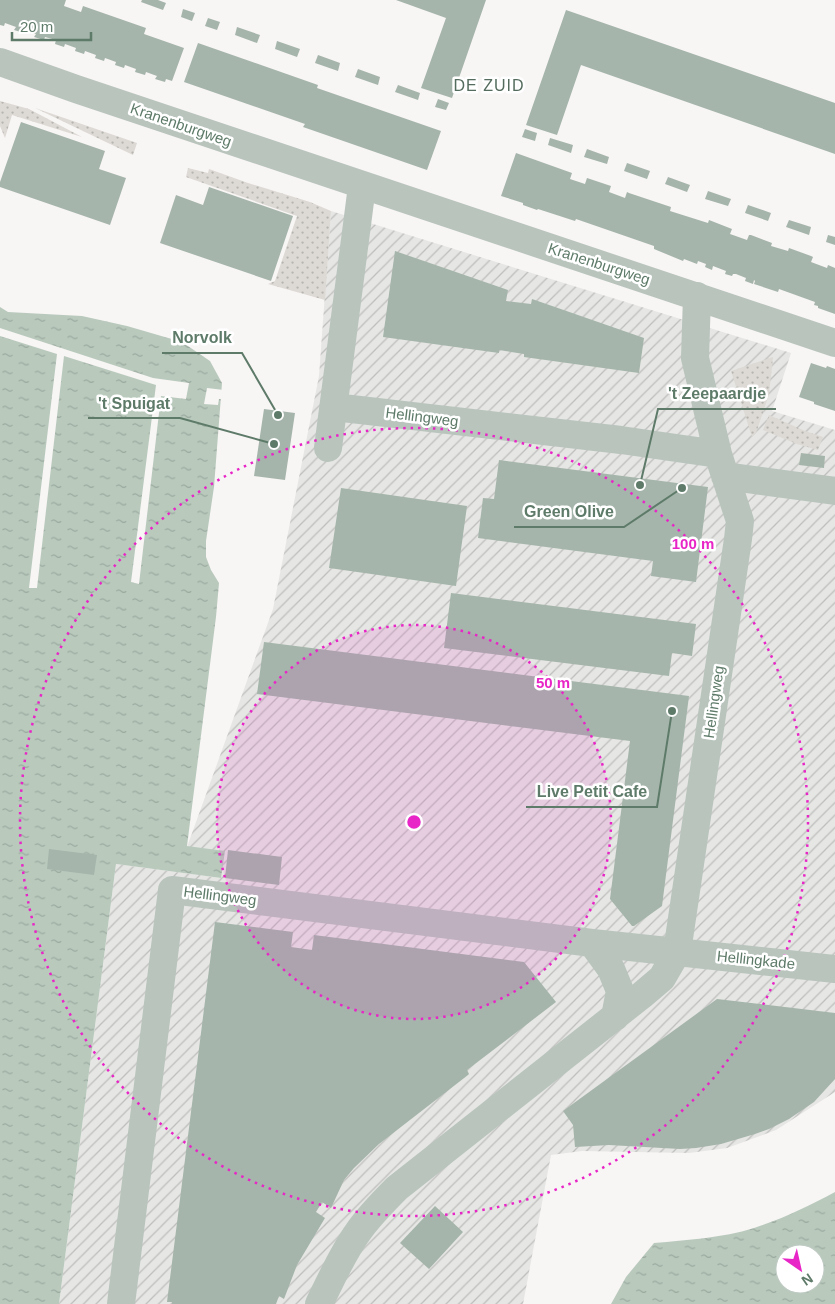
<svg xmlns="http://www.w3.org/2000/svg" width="835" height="1304" font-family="Helvetica,sans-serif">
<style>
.industrial{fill:url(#industrial-furrows)}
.grass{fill:url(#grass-dots)}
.water{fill:url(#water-ripples);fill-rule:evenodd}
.pier{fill:#f8f5f5}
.building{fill:#a5b5ab}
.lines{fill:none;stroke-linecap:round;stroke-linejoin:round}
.minor{stroke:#b9c4bd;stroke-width:28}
.ring{fill:none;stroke:#e825c6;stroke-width:2.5;stroke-dasharray:2.5 5}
.labels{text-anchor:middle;stroke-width:5;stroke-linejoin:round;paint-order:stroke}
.street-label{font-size:15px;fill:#5e7b69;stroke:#fff}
.neighbourhood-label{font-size:16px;letter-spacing:1px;fill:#546c5d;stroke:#fff}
.centre{fill:#e825c6;stroke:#fff;stroke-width:2.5}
.ring-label{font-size:15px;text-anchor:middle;font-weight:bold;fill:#e825c6;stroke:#fff;stroke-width:5;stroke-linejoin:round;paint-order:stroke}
.leader{fill:none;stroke:#5e7b69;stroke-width:2}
.callout-dot{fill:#5e7b69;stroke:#fff;stroke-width:2}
.callout-label{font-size:16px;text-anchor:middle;font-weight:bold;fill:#5e7b69;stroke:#fff;stroke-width:5;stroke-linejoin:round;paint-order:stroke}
</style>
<defs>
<pattern id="industrial-furrows" width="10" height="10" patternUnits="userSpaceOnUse" patternTransform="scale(1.25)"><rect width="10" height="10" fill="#e6e6e4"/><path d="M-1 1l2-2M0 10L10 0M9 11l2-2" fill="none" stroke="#bebfbd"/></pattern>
<pattern id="grass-dots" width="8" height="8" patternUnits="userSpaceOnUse" patternTransform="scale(1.25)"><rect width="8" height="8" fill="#ddd9d4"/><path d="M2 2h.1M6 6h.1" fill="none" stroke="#b6b5b0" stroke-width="1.8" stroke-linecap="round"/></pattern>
<pattern id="water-ripples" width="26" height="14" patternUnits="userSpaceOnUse" patternTransform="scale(1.25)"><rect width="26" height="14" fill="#b9cabd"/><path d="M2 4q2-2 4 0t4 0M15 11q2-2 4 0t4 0" fill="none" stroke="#9aa99e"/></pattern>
</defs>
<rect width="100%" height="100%" fill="#f8f5f5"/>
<path class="industrial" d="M331,211L791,353L772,411L835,430V1092L776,1130L727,1148L689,1153L582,1151L551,1155L523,1304H59L116,864L221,878L187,847L273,609L319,376Z"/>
<path class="grass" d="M0,101L29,109L82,137L12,115L5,138L0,126Z
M35,108L137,143L133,155Z
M188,168L208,173L209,169L248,183L310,202L331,211L325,300L268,284L275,281L297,216L186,177Z
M773,357L769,394L756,433L752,437L731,371Z
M769,415L805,431L823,437L818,450L797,444L763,430Z"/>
<path class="water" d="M0,307L8,312L82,316L127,326L182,342L210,361L222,383L214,487L206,541V557L211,570L219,583L216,617L187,846L225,851L221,878L116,864L59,1304H0Z
M835,1192V1304H611L626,1277L654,1243C687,1240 722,1238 754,1228C782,1219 809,1206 835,1192ZM785,1254H815V1284H785Z"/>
<path class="pier" d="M0,328L153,378L189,383L186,399L161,396L139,584L131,582L156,385L64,356L37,588H29L57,354L0,336Z
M207,388L224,390L223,399H219L218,405L204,404Z"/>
<path class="building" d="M0,0H66L64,6L81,12L83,6L146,28L144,34L184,48L172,81L166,79L165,82L155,79L157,76L146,72L145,75L135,72L136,69L125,65L124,68L115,65L116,62L105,58L104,61L95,58L96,55L85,51L84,54L75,51L76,48L65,44L64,47L55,44L56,40L45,37L44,40L34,37L36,34L25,30L24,33L14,30L16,27L5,23L4,26L0,25Z
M142,0H158L166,3L163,10L141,2Z
M396,0H486L452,98L421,88L446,18Z
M183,9L195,13L192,21L181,17Z
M566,10L835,103V154L581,65L557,135L526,125Z
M208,18L220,22L217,30L205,26Z
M237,27L260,35L257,43L235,35Z
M277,41L300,49L297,57L275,49Z
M198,43L318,85L317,88L441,131L427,170L303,127L305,124L184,82Z
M318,55L340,63L338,71L315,63Z
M358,69L380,77L378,85L355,77Z
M398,85L420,93L418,100L395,92Z
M438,99L449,103L446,110L435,107Z
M21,122L105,151L99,169L126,178L110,225L0,187V182Z
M525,129L537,133L535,141L522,137Z
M550,138L573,145L571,153L548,145Z
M587,149L609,157L607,164L584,157Z
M516,153L572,173L570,179L585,184L587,178L611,186L609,192L625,198L627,192L629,193L671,207L670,211L708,223L709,220L732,229L730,234L747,240L749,235H751L772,243L771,246L788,251L789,248L811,256L813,257L811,262L827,268L828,265L835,268V314L818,308V306L814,305L815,302L779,289L778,292L754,284L755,281L754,280L753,284L745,281L746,278L736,274H733L732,276L725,274L726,271L713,266L712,270L705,267L706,264L698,261L697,264L684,259L683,261L654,249V246L576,219L575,221L538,209L537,210L523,205V203L501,196Z
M627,163L650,171L647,179L624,171Z
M668,177L690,185L687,192L665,184Z
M209,187L293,216L271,281L160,243L176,195L203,205Z
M708,191L731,199L728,206L705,199Z
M748,205L771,213L768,221L745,213Z
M789,220L811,227L809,235L786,227Z
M828,235L835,237V245L826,242Z
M395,251L508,290L506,301L531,304L532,299L644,338L639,373L524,357V354L499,350V353L383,337Z
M811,363L826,368L827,366L835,369V411L814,404V402L799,397Z
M264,409L295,413L285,480L254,476Z
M801,453L825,456L824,468L799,465Z
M499,460L708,487L696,582L651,576L653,561L478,538L483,498L494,499Z
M341,488L467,506L456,586L329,568Z
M451,593L696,624L692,656L672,653L669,676L444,648Z
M264,642L689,696L662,906L634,926H632L610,899L630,741L257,694Z
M49,849L97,855L94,875L47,869Z
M228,850L282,857L279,885L225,878Z
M215,922L293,932L291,947L312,950L314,935L524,962L556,1002L467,1070L469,1074L468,1075L379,1144L354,1168L344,1180L331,1208L322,1202L316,1212L325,1218L297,1265L284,1299L279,1296L276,1304H172V1302H167Z
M717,999L835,1013V1079L814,1102L789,1119L769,1129L755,1134L721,1144L696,1148L680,1149L609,1145L575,1147L573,1125L563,1111Z
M435,1206L463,1232L429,1269L400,1243Z"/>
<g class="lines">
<path class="minor" d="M0,62L76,89L835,343
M697,296L695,358L718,454L740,521L738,539L677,952L835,969
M334,407L621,440L718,454
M328,448L362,186
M725,476L835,491
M592,943L611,969L620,991L615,1017
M121,1304L172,890L592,943L677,952L662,978L642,995L397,1188C383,1202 369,1216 358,1232C342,1254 331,1280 319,1304"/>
</g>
<circle cx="414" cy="822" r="197" fill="#e825c6" fill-opacity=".12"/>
<g class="ring">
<circle cx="414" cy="822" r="197"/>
<circle cx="414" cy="822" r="394"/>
</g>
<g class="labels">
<g class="street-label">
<text transform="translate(181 125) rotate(19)" y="5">Kranenburgweg</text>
<text transform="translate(599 264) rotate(18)" y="5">Kranenburgweg</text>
<text transform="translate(422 417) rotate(7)" y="5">Hellingweg</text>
<text transform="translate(714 702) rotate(-82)" y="5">Hellingweg</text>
<text transform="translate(220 896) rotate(7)" y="5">Hellingweg</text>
<text transform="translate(756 960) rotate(6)" y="5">Hellingkade</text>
</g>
<g class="neighbourhood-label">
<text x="489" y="91">DE ZUID</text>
</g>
</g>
<circle cx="414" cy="822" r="8" class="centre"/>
<g class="ring-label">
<text x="693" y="549">100 m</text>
<text x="553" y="688">50 m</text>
</g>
<path class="leader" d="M278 415L242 353H162M640 485L658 409H776M274 444L180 418H88M682 488L624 527H514M672 711L657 807H526"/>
<g class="callout-dot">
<circle cx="278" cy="415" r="5"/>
<circle cx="640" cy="485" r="5"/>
<circle cx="274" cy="444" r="5"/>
<circle cx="682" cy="488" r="5"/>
<circle cx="672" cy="711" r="5"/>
</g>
<g class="callout-label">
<text x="202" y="343">Norvolk</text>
<text x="717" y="399">'t Zeepaardje</text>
<text x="134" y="409">'t Spuigat</text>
<text x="569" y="517">Green Olive</text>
<text x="592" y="797">Live Petit Cafe</text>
</g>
<g transform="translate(800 1269) rotate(146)"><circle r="24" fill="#ffffff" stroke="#bfcac3"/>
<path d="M0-4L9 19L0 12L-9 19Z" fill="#e825c6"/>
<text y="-8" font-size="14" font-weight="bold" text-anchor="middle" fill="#5e7b69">N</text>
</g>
<path d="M12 32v8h79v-8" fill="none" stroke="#5e7b69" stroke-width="2.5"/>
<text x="20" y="32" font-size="15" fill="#5e7b69" stroke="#ffffff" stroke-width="4" paint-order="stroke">20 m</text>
</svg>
